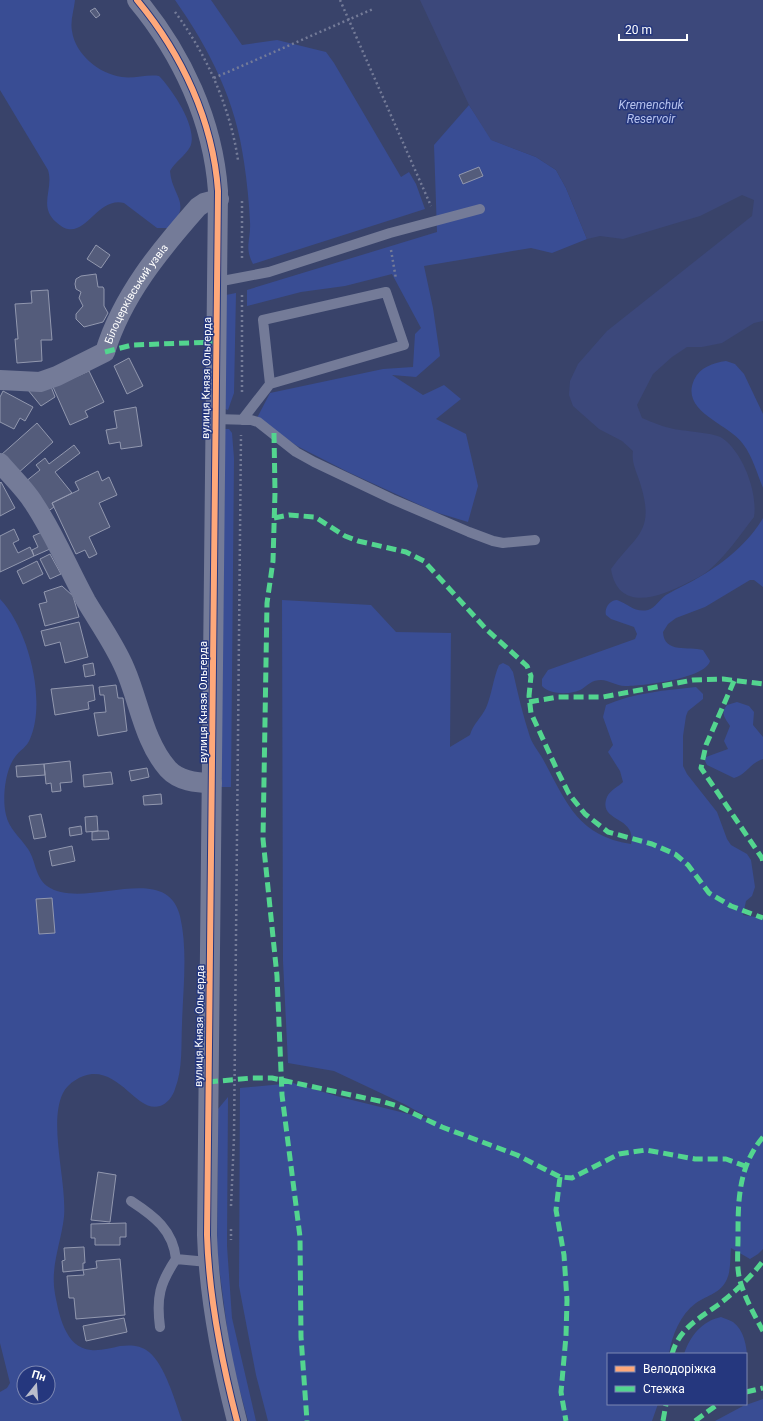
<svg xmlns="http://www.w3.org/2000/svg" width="763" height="1421" font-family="Roboto,sans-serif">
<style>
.green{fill:#394d94;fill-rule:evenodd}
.water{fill:#3c487b}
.building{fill:#545c7b;stroke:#9298af}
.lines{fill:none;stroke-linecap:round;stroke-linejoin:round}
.path{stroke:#747b98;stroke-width:2.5;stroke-dasharray:2 3;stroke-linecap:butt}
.lane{stroke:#747b98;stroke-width:10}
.street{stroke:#747b98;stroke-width:20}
.quiet{stroke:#53d58f;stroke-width:5;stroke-dasharray:10 5;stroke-linecap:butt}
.cycleway-casing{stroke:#25377e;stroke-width:8}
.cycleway{stroke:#fea87a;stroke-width:6}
.labels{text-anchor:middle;stroke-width:3;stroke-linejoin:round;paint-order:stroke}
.street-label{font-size:11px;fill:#fff;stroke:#25377e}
.water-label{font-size:12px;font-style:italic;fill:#b6c2ed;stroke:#25377e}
</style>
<rect width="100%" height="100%" fill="#39436a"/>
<path class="green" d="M0,0H75C74,10 70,21 72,31C75,54 99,74 122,77C134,79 147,74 159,76C172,89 199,129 190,147C185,156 175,162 170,171C172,197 193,203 169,228H157L124,203C94,196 84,248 56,222C38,206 54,189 48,170L0,90Z
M175,0H211L242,45L277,40L326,52L334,63L401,177L409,172L416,184L425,209L253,264C244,247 251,240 250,222C249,202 247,182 244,162C236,101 210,50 175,0Z
M469,105L492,140L536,157L556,170L566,188L587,239L552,253L531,248L424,266L433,308L440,356L416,377L392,375L423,395L444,385L461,399L436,419L466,434L478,486L468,522L435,512L348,472L297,446L257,418L270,393L383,369L413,367L415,334L421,328L392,274L345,286L301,292L247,306V290L437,232L434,145Z
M236,293L234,393L228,410L225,409L226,295Z
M726,361L735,364L744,374L763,414V488C757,474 753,457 743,444C728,423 680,412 694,380C700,367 713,363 726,361Z
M225,429H229L232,433L234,458L231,787H221Z
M763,518V587L754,580H750L705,607L676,618L668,624L663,632C664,654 689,646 703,650L710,661C705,679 641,686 625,686C616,686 609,680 601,680C592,680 589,684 582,689C572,695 550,695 542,686V679L548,670L635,639L637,634L634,627L611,619L606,615C604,608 610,600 617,600C628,604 635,613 648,610C655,608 660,599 666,595C678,588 690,583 701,576C724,563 750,541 763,518Z
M0,599C28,628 47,701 30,739C27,747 20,750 15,757C5,770 2,799 6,815C9,829 20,837 28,849C36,861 35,877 47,886C83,912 166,859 180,916C188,950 183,989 182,1024C181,1044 183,1069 175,1089C173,1096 167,1104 160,1106C138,1113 122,1072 92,1074C81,1075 68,1083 63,1093C48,1123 67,1182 64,1217C61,1243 50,1267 55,1294C59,1314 65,1348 91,1350C100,1351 111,1348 120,1346C131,1345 140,1345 149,1352C165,1365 175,1401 182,1421H0V1392L7,1388L10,1383L0,1343ZM24,1373H48V1397H24Z
M282,600L371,605L396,632L451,633L450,747L470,735C473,724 481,718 486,708C492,694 493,679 499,665L503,663L509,666L513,672C518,694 523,716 530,737C533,746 541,754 545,763C567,804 579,836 631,844C637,815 597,823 607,797C610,790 618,787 623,782L620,771L608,752L613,745L603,717L606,705C633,693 667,690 696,687L703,694V699L688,711L686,716L683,736V766L687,774L717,812L727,839L731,845L747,854L751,860L755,887L752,896L746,901L743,915L763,918V1249L758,1254L750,1259L731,1248C730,1258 731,1270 727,1279C721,1293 708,1295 696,1303C680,1315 672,1335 669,1354H608V1404H658L652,1421H268L256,1375L239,1286L240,1088L293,1083L340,1097L433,1120L404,1104L334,1071L288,1063L283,961Z
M737,702L749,706L754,712L753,725L763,737V759C750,763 746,775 734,778L707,765L705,761L706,757L728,749L724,741L730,726C725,718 720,714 727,705Z
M228,1097L227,1246L232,1318L256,1421H248L231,1358L217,1252L218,1109Z
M721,1317C725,1319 730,1320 733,1322C747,1332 749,1358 746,1374V1354H684C690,1336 702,1321 721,1317Z
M763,1399V1421H715L743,1406Z"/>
<path class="water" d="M420,0H763V321L754,323L722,343L702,347H687L672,357L653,374L637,405L642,418C652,422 663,427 674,429C684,431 715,433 722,438C743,452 758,493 754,517C740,535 726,556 708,571C702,576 694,579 687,583C660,597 618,613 611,569C635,535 655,533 641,486C638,474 631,464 633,451L622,441L599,429L573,406L569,395L570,381L578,364L607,331L752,216L754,200L742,195L700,216L623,239L600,236L587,239L566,188L556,170L536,157L491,140L469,105Z"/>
<path class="building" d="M95,8L100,15L96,18L90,11Z
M479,167L483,176L463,184L459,175Z
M96,245L110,255L101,268L87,259Z
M96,274L98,287H103L104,289V306L108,313L103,322L84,327L76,319V314L83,306L79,298L81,292L76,289L75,284L76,279L81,276Z
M48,290L52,340H41L42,361L17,363L15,339H18L15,304L32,303L31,291Z
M129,358L143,386L127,394L114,366Z
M89,371L104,402L85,411L88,417L70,425L53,387Z
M50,384L55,397L41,406L28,390Z
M3,391L33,407L25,421L20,418L14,429L0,422V397Z
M136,407L142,446L121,449L120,442L109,444L106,430L117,428L114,411Z
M37,423L53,442L17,474L1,455Z
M74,445L80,453L55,472L72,493L52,503L54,507L47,512L25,482L40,470L36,465L45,458L49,464Z
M98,471L102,481L109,477L117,495L99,503L110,527L89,537L97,554L89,558L85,550L76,554L52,503L79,490L75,482Z
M1,482L15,508L0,516V483Z
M14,529L19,540L13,543L18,553L30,547L34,556L0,572V536Z
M42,532L50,549L34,556L32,550L38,547L33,536Z
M50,554L61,574L50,579L40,559Z
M37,561L43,574L23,584L17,571Z
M62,586L73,596L79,617L45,626L39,604L47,602L44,592Z
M79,622L88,657L65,663L60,642L45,646L41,631Z
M93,663L95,675L85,677L83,665Z
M93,685L95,700L88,702L89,709L55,715L51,689Z
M116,685L118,698H123L127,731L98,736L94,713L106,712L104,695H100L99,687Z
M70,761L72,782L60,783L61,791L52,792L51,783L46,784L44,764Z
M44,764L45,775L17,777L16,766Z
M147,768L149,777L131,781L129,771Z
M111,772L113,784L84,787L83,775Z
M161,794L162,804L144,805L143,796Z
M41,814L46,837L34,839L29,816Z
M97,816L98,831L86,832L85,817Z
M81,826L82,834L70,836L69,828Z
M98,831H108L109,839L92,840V832Z
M72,846L75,861L52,866L49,851Z
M52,898L55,933L39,934L36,899Z
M98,1172L116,1175L110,1222L91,1220Z
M126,1223V1237H120V1245H95V1238H91V1224Z
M84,1247L85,1263H83V1270L63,1272L62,1261L65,1260L64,1248Z
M120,1259L125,1315L76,1319L74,1298H69L67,1276L84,1275L83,1270L97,1268L96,1261Z
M124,1318L127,1332L86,1341L83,1326Z"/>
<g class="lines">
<path class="path" d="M340,0L431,206
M175,12C207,55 230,107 238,160
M214,78L373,9
M242,201V260
M391,250L396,279
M242,392V293
M231,1206L234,1138L241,435
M231,1229V1240"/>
<path class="lane" d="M217,282L269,272L390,233L480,209
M215,419L251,420L258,422L296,452L314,462L392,499L469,532L493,541L503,543L535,540
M242,420L270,384L404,345L386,292L263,320L270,384
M131,1201C154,1216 173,1230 176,1259
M160,1327C156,1297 160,1283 176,1259L208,1262"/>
<g class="street">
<path d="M137,0C182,54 213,121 218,191L207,1235C209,1298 221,1359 237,1421"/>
<path id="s1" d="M0,380L40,382L57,376L105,352C122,296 160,250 198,207L204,203L219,199"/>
<path d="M0,463C11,476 24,488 33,502C54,533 68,568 86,601C99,623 115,645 125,669C139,701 144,742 168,769C179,781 196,783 212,783"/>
</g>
<path class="quiet" d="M105,352L132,345L216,342
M274,433L275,492L273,561L267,603L263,839L277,976L282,1095L300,1237L301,1337L307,1421
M274,518L289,515L315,517L345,536L358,541L406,552L424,561L486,629L527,666L531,676L529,696L531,713L558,772L569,794L585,814L608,832L652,844L675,854L688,865L709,893L731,906L763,918
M734,681L706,745L701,768L762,858L763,863
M529,702L558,697H603L693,680L723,679L763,684
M208,1082L252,1078H272L384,1102L398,1106L442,1127L517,1155L560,1177L572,1178L619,1154L646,1150L695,1159H726L745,1166
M763,1137C738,1167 738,1201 738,1238C738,1253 736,1269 741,1284C746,1300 755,1316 763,1331
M560,1177L556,1210L564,1255L567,1300L566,1336L561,1392L566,1421
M672,1354C679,1329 698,1319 718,1305C734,1293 751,1277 763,1261
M746,1392L763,1388
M663,1421L666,1404
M695,1421L718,1404"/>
<g class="cycleway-casing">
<path id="cycleway" d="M137,0C182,54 213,121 218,191L207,1235C209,1298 221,1359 237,1421"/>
</g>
<use href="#cycleway" class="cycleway"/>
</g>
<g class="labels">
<g class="street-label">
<text dy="4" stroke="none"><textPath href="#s1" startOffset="178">Білоцерківський узвіз</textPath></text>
<text transform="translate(206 378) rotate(-89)" y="4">вулиця Князя Ольгерда</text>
<text transform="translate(203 702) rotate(-90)" y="4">вулиця Князя Ольгерда</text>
<text transform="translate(199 1026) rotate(-89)" y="4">вулиця Князя Ольгерда</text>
</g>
<g class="water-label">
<text x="651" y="109">Kremenchuk<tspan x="651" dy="14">Reservoir</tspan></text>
</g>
</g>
<rect x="607" y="1353" width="140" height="52" fill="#25377e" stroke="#7c87b2"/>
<rect x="615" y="1366" width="20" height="6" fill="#fea87a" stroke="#7c87b2"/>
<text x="643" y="1373" font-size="12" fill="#ffffff">Велодоріжка</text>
<rect x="615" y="1386" width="20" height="6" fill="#53d58f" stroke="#7c87b2"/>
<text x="643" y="1393" font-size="12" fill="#ffffff">Стежка</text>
<g transform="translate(36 1385) rotate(17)"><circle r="19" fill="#25377e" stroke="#7c87b2"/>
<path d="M0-3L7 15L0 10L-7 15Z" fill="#babdcb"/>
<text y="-6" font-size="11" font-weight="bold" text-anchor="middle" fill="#ffffff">Пн</text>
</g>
<path d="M619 34v6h68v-6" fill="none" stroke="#ffffff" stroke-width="2"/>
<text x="625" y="34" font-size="12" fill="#ffffff" stroke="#25377e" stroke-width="3" paint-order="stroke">20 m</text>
</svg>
